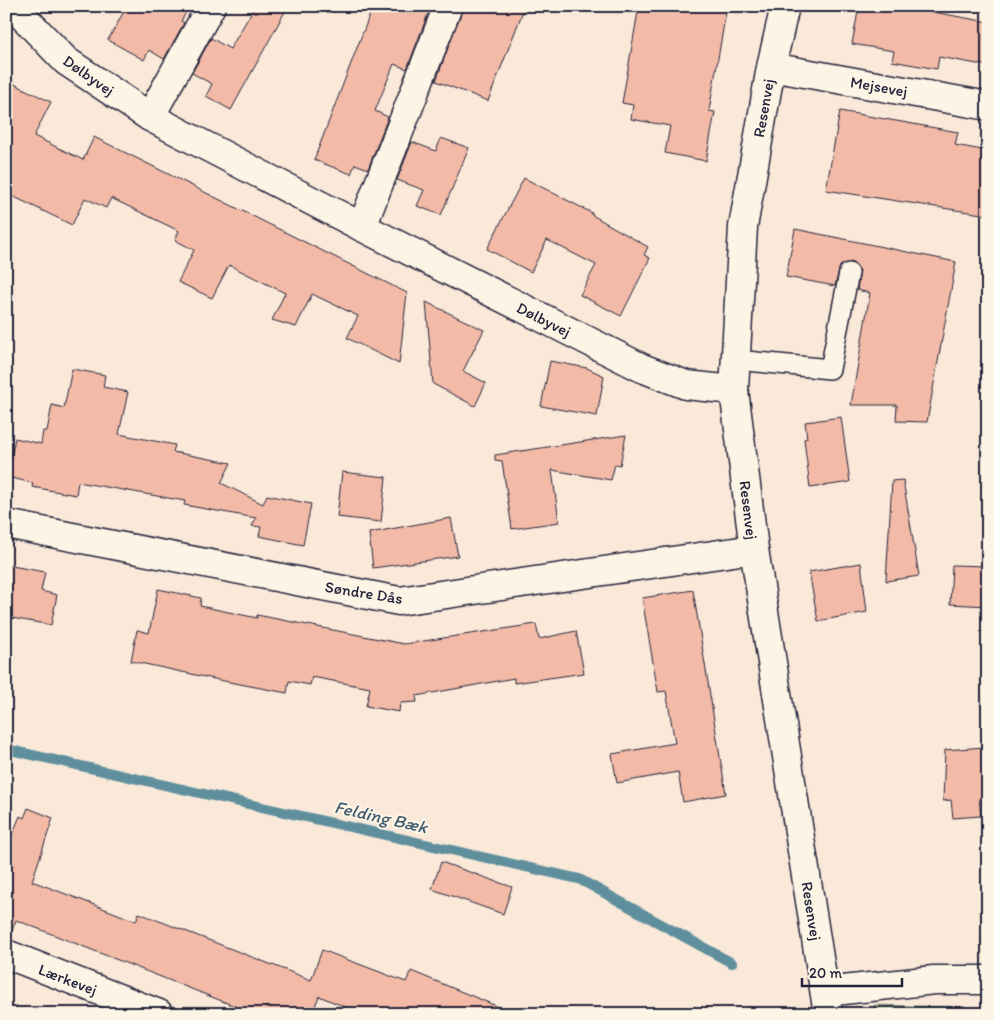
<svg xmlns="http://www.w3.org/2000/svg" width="994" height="1020" font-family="Itim,sans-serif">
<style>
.green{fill:#c2e8a2;stroke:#72856e}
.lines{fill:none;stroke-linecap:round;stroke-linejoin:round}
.stream{stroke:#5f8f9d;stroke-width:10}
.building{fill:#f3bba7;stroke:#22223b}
.service-casing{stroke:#22223b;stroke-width:22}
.minor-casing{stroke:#22223b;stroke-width:31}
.tertiary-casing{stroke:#22223b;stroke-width:31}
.service{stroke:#fcf5e5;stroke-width:19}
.minor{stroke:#fcf5e5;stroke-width:28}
.tertiary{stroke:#fcf5e5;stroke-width:28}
.labels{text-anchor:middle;stroke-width:4;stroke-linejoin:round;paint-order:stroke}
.street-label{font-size:16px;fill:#22223b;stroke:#fcf5e5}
.water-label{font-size:18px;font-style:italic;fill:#40596c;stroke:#fcf5e5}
</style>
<rect width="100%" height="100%" fill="#fae9d9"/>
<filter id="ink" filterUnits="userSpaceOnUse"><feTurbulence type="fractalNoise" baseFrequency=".02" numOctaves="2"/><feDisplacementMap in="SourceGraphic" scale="10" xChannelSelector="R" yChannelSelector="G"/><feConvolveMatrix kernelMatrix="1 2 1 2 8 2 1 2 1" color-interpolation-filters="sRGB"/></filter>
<g filter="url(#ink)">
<path class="green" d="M874,1005L988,1008V1014H876Z"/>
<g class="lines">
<path class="stream" d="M6,749L579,879L732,963"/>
</g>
<path class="building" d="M127,6H190L181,21L184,23L164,59L149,50L144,60L108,40Z
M255,6H288L231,110L206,96L212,84L192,73L211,38L230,49Z
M373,6H431L407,69L394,64L375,111L388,117L368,169L355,164L351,174L314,160Z
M463,6H525L488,101L436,81Z
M639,6H727L709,111L715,112L706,161L665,153L670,126L631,119L633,105L622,103Z
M859,6H900L988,22V66L939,57L937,69L892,61L894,51L852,44Z
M6,80L51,102L34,136L83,160L94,137L407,293L399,364L347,338L358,316L312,294L296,327L272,320L285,293L229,265L212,298L178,282L194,250L175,240L179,231L111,198L106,208L85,198L72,225L6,193Z
M840,111L958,132L955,145L988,151V215L826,190Z
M441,138L469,148L441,215L417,206L424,190L397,180L412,142L436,151Z
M524,178L592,213V215L648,247L644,255L650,258L621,316L580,295L596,265L547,240L531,272L487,249Z
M795,229L956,262L927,422L896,421L897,405H851L870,293L857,290L860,270L851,262L840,266L835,286L786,277Z
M426,302L484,330L463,371L486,383L475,406L433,384Z
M550,361L587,368L604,376L597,416L541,406Z
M72,369L105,375L103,387L128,392L119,434L175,445L173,452L231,463L221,483L263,504L267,495L311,504L303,545L259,536L261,527L252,526L256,518L184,505L185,501L78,482L76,495L32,487L33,483L7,477L15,438L41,444L43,431H47L52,405L64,408Z
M841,417L850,482L810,488L804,439L807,438L805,422Z
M626,435L620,465L615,464L611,480L552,470L559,522L512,529L502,461L495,460V455Z
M342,472L386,477L381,522L337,517Z
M903,480L919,576L886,581L892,481Z
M451,518L458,556L373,568L369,533Z
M861,563L867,612L818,621L809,572Z
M6,565L45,572L41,591L57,595L51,625L6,617Z
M952,565L988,566V606L950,604Z
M158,589L201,598L200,606L257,618V615L404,644L536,624L539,639L576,631L584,673L514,683V678L416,696L417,702L400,703L399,712L366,706L370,688L312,677L310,685L289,681L287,693L219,680L131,661L137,630L149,633Z
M693,590L726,794L683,802L678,772L617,783L612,754L675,743L666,691L658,692L642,598Z
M984,747L988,798H979L981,816L953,818L951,800L943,801L945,750Z
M28,808L53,818L32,881L136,921L139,913L311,980L322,950L406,982L411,971L516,1014H362L319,996L312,1014H255L16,920L9,939H6V849L20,816L24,818Z
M441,862L512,887L503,914L432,889Z"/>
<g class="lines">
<g class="service-casing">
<path id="service" d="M736,360L830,369L849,273"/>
</g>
<g class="minor-casing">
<path id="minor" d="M785,6L771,67L743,227L734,390L754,549L828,1014
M771,67L988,106
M150,117L211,6
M362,227L448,6
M6,524L399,601L754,549
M6,954L159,1014
M825,992L934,980H988"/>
</g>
<g class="tertiary-casing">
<path id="tertiary" d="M13,6L66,61L150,117L362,227L642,368L686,385L734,390"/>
</g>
<use href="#service" class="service"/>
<use href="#minor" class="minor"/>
<use href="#tertiary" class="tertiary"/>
</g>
</g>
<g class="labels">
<g class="street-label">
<text transform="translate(89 75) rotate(35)" y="6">Dølbyvej</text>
<text transform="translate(879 86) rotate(10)" y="6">Mejsevej</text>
<text transform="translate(763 108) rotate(-80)" y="6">Resenvej</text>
<text transform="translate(544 319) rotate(27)" y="6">Dølbyvej</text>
<text transform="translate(749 510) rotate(83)" y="6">Resenvej</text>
<text transform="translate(364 592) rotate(9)" y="6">Søndre Dås</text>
<text transform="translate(812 911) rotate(81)" y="6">Resenvej</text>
<text transform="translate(68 979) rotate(21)" y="6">Lærkevej</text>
</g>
<g class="water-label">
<text transform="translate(381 817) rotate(13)" y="6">Felding Bæk</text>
</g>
</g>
<rect width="994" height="1020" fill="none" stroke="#fcf5e5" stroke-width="25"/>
<rect x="12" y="12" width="969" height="995" fill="none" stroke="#22223b" stroke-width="2" filter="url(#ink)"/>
<path d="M802 978v8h100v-8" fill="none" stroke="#22223b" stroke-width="2.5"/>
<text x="809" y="978" font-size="15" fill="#22223b" stroke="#fcf5e5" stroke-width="4" paint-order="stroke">20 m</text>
</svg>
